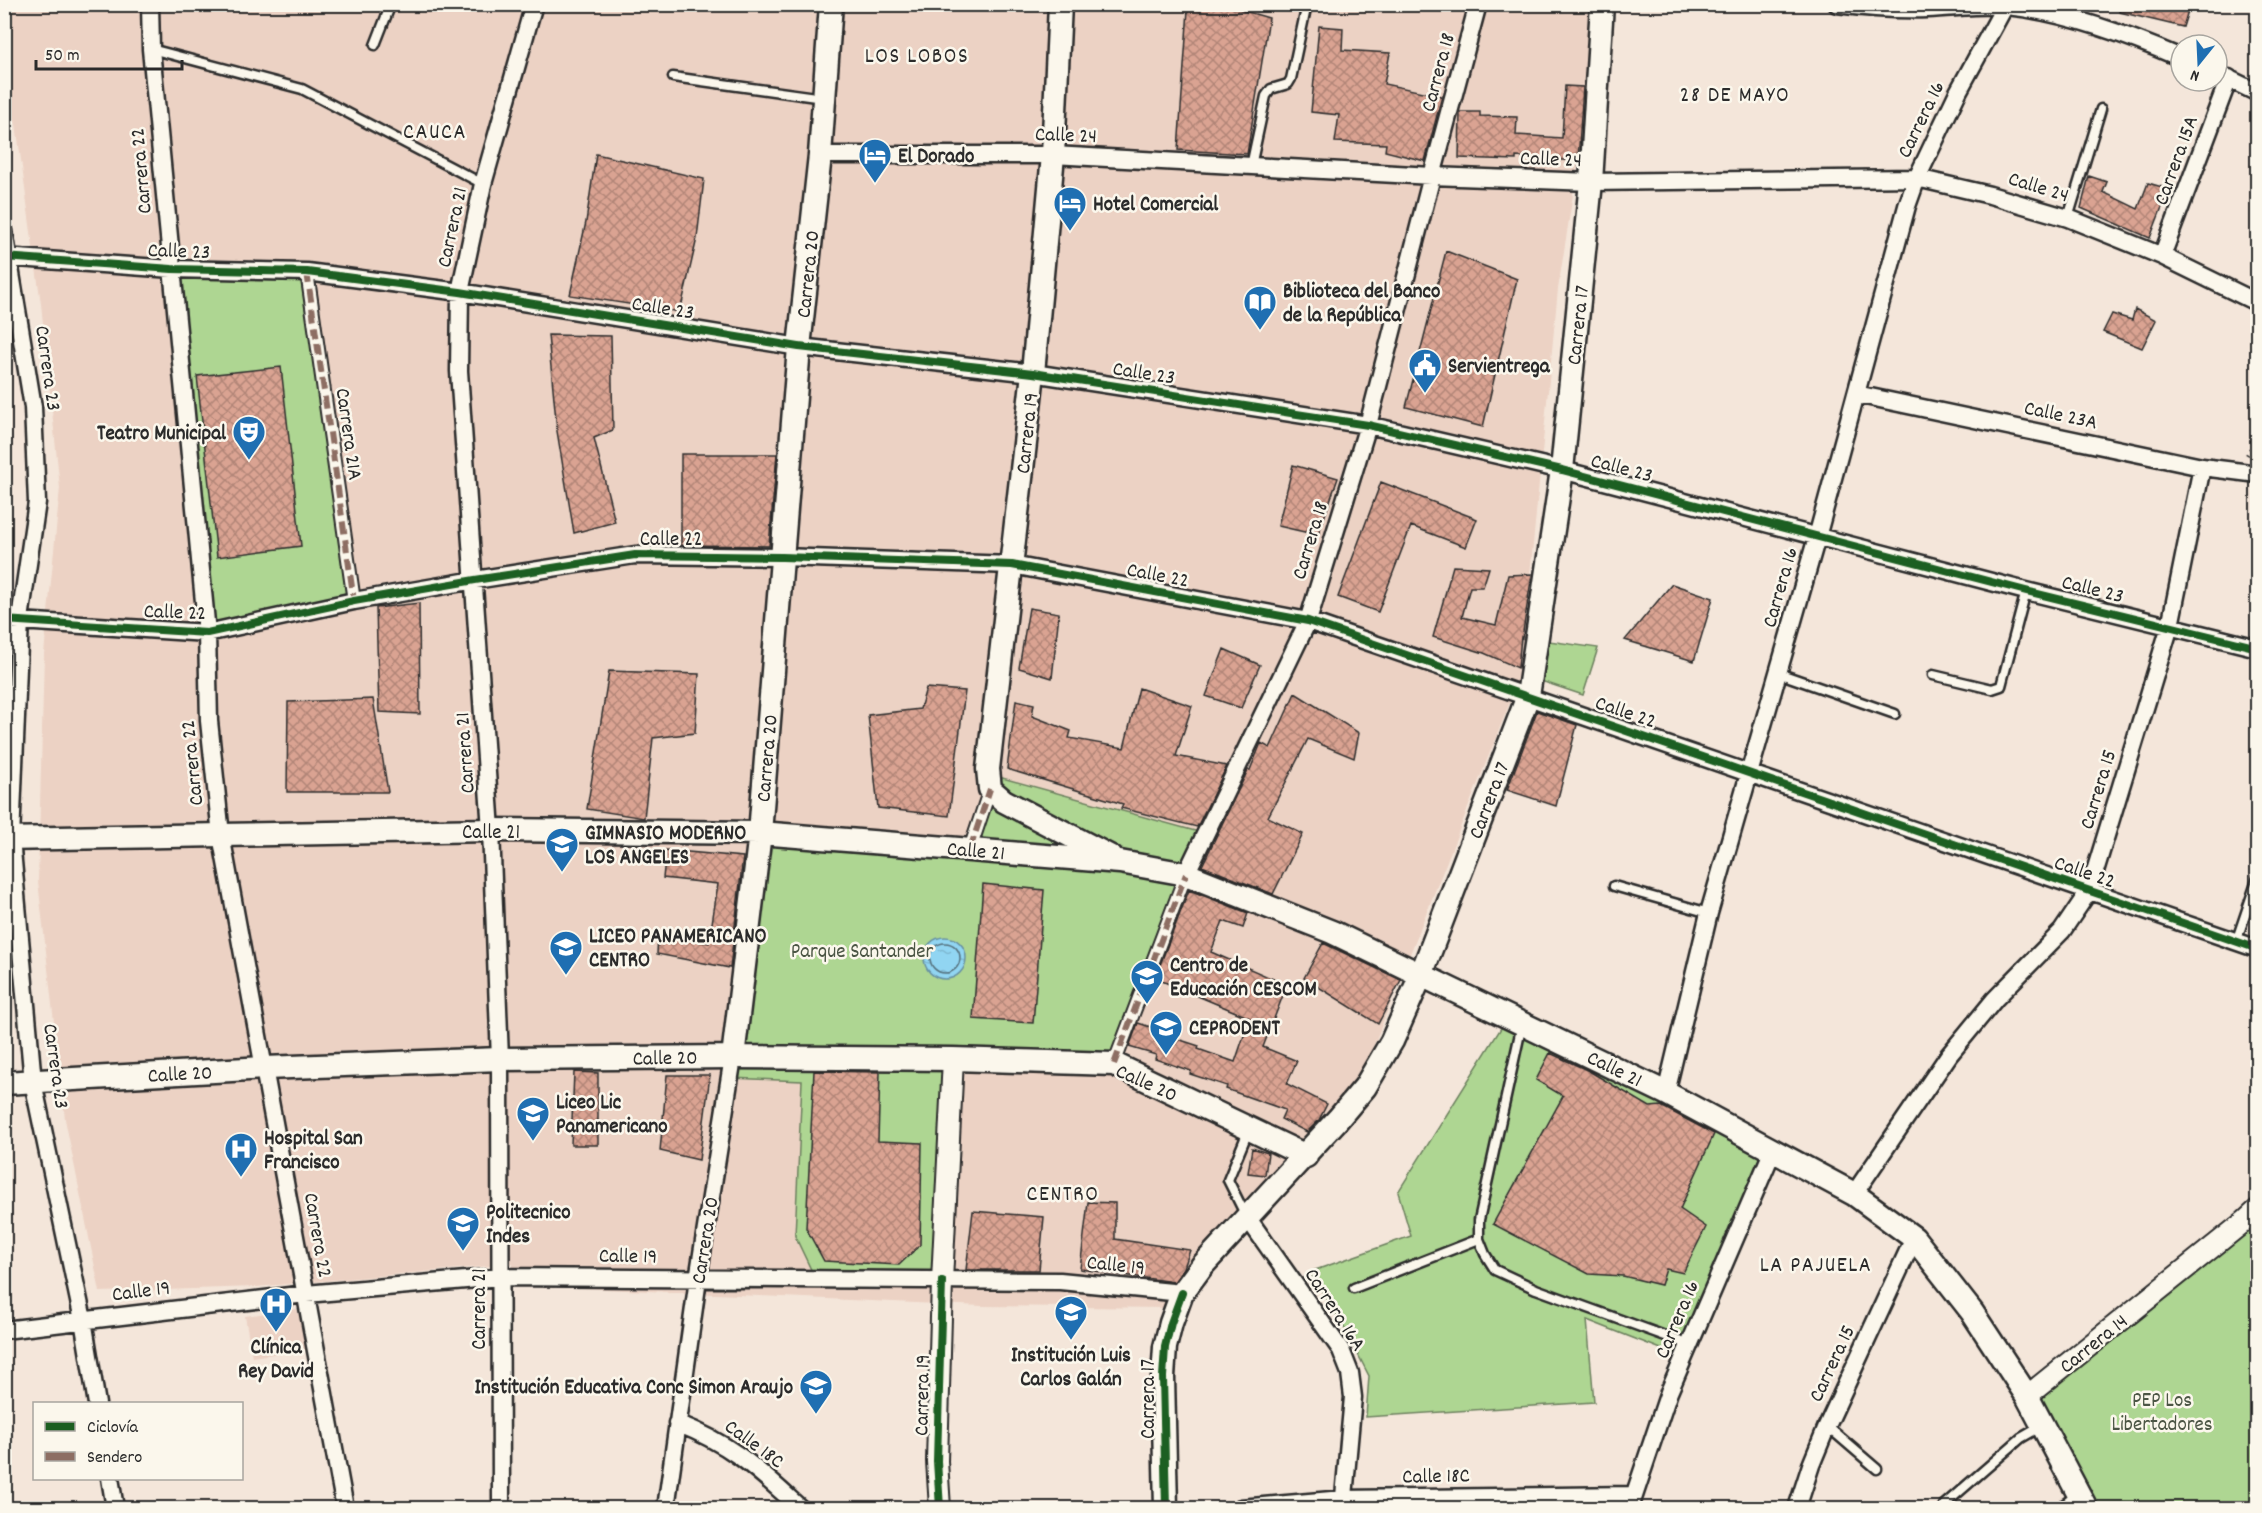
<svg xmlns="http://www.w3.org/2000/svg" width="2262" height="1513" font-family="Dekko,sans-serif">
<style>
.built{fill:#ecd2c4}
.green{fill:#aed692;stroke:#6c805e;stroke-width:1.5}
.water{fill:url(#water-ripples);stroke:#6891a2;stroke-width:1.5}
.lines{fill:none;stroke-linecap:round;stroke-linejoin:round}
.shore{stroke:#546f7b;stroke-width:1.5}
.building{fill:url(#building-cross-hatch);stroke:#2b2b2b;stroke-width:1.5}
.service-casing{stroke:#2b2b2b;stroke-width:13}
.pedestrian-casing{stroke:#2b2b2b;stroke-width:16}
.minor-casing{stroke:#2b2b2b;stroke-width:21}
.tertiary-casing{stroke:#2b2b2b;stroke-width:24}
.secondary-casing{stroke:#2b2b2b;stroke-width:27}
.path{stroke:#2b2b2b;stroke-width:4;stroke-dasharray:1.5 4.5;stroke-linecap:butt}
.service{stroke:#fbf7ec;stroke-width:8}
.pedestrian{stroke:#fbf7ec;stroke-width:12}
.minor{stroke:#fbf7ec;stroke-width:16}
.tertiary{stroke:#fbf7ec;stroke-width:20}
.secondary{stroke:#fbf7ec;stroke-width:22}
.quiet{stroke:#8d6e63;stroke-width:6;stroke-dasharray:12 6;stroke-linecap:butt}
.cycleway-casing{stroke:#fbf7ec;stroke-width:11}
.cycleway{stroke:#1b5e20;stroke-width:8}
.labels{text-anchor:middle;stroke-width:5;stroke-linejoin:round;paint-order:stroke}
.street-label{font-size:21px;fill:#2b2b2b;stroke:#fbf7ec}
.poi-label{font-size:21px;font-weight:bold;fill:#2b2b2b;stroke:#fbf7ec;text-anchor:start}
.park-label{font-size:21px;fill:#4c5645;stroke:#fbf7ec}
.neighbourhood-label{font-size:22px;letter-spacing:1.5px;fill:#2b2b2b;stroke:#fbf7ec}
</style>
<defs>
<pattern id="water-ripples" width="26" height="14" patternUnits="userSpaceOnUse" patternTransform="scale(1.5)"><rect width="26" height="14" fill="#91d5f2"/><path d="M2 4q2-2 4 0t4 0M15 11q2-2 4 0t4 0" fill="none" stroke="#7db7d0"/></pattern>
<pattern id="building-cross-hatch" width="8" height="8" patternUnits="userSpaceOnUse" patternTransform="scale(1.5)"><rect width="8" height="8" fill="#daa392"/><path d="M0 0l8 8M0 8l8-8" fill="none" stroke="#b18577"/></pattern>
</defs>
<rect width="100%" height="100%" fill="#f4e6da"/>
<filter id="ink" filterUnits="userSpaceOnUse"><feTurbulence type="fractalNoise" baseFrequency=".0167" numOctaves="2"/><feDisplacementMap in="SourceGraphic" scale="12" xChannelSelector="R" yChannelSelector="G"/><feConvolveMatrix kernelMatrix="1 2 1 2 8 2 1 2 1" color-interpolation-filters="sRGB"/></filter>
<g filter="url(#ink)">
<path class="built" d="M4,5H1596L1587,106L1558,289L1520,677L1364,1070L1179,1283L1169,1308L982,1306L513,1285V1264L256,1287L100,1292L65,1119L38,881L44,654L60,488L41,304L16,124L5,82Z
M297,1309L309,1349L252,1357L245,1316Z"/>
<path class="green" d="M172,269L307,272L354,601L207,633Z
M1549,641L1598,648L1583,695L1541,681Z
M988,774L1206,834L1114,1064L953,1061L942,1281L816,1280L795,1236L802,1081L730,1078L760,833L970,849Z
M1508,1017L1773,1150L1684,1358L1587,1320L1594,1402L1366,1417L1369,1376L1345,1329L1310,1272L1411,1236L1398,1192Z
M2245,1222L2257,1229V1508H2086L2027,1396Z"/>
<path class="water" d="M924 958a21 21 0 1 1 42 0a21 21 0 1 1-42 0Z"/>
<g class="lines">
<path class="shore" d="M930 958a15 15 0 1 1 30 0a15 15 0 1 1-30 0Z"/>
</g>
<path class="building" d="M2120,4H2190L2183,27L2119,12Z
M1224,5L1269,18L1247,154L1178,150L1188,10Z
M1319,26L1343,28L1342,50L1390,53L1384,84L1442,96L1425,161L1385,151L1386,144L1335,142L1339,115L1311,112Z
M1565,86L1583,87L1578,161L1516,157V160L1459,158L1460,112H1480V116L1517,117L1516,135L1562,138Z
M596,154L704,179L697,238L680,312L570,295L586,222Z
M2089,176L2107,182L2103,192L2138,209L2148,183L2169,189L2150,238L2081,208Z
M1446,251L1517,279L1483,427L1406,407Z
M2135,309L2156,320L2142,348L2103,332L2112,314L2132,320Z
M548,335L611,336L613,430L594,438L615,522L574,533L557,431Z
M281,367L301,546L217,557L197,376Z
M681,454H777L769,546L681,545Z
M1293,465L1338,478L1318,535L1278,526Z
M1381,482L1477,519L1466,547L1411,526L1378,612L1338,597Z
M1453,566L1489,568L1483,587H1470L1462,617L1496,625L1508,575L1532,574L1522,638L1521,637L1518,668L1484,653L1433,637Z
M1672,584L1713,598L1694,661L1625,640Z
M419,603L420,714L379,712L376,608Z
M1029,608L1059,613L1052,678L1019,668Z
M1224,649L1260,665L1241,708L1206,696Z
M609,671L699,674L695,733L653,738L644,818L587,809Z
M926,688L965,691L949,816L878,808L868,715L920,709Z
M1139,688L1192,706L1176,756L1227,766L1197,827L1121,808L1123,804L1007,769L1016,700L1034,704L1032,716L1071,731L1069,738L1124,748Z
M1295,693L1359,733L1354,758L1308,739L1268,817L1303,834L1273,894L1202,866L1248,770H1250L1261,743L1270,748Z
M373,699L388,792H287L288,702Z
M1537,711L1577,725L1556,806L1507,790Z
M666,850L743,857L730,968L657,954L658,934L709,943L718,884L663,878Z
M983,884L1044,890L1033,1023L973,1019Z
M1189,890L1248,913L1243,928L1223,921L1211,952L1287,985L1263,1047L1297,1061L1287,1084L1327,1104L1319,1120L1307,1132L1281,1119L1285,1110L1226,1089L1227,1086L1190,1074L1191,1071L1155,1059L1156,1055L1129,1047L1138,1023L1163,1031L1162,1034L1199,1046L1198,1049L1235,1062L1250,1018L1155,978Z
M1323,943L1401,980L1378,1024L1304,978Z
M1550,1053L1589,1071L1650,1107L1661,1106L1714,1134L1680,1209L1706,1227L1683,1273L1666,1269L1661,1285L1623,1276L1589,1274L1493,1224L1563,1096L1536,1080Z
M814,1071L880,1072L878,1141L922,1143L920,1245L899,1265L824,1261L806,1228Z
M574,1072L598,1073V1145H571Z
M667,1075H710L699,1160L660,1151Z
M1252,1148L1268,1153L1265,1175L1248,1173Z
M1088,1202L1115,1203V1239L1190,1250L1184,1268L1174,1282L1080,1269Z
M973,1211L1044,1217L1039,1270H966Z"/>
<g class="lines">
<g class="service-casing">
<path id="service" d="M375,45L391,4
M151,49L302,89L483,184
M673,77L823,98
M1251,166L1266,96L1271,89L1288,84L1291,79L1307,4
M2068,218L2101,109
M1778,673L1895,714
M1933,675L1992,689L2001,686L2026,591
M1614,886L1709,913
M2236,942L2258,877
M1522,1024L1479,1220V1239L1485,1254L1495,1270L1536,1289L1690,1345
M1246,1216L1228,1180L1249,1129
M1354,1288L1479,1239
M1827,1426L1877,1469
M1944,1505L2021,1438L2042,1426
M2059,1508L2078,1494"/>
</g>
<g class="pedestrian-casing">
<path id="pedestrian" d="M307,272L354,601
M970,849L990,789
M1114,1064L1186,874"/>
</g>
<g class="minor-casing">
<path id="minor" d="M150,4L151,49L207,633L209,721L221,835L345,1508
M1837,4C1867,8 1898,10 1928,9C1954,8 1981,4 2006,6C2061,11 2130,36 2181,58
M2217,73L2258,93
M820,155H1053L1432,176L1591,182L1917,178L1990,195L2068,218L2162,256L2258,303
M4,231L33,407L37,502L20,619L11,839L33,1082L83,1320L97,1404
M2162,256L2229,78
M4,257L172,269L307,272L460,292L799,347L1033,373L1368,425L1562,470L2026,591L2258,648
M1856,394L2202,467L2258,474
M4,620L207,633L354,601L475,580L635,555L782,557L1012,565L1308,621L2258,949
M1186,874L1308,621L1368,425L1432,176L1478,4
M1666,1093L1709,913L1817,537L1907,206L1917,178L1958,92L2006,4
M1854,1194L1949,1055L1995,999L2062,931L2089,891L2170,626L2202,467
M1247,1217L1341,1350L1350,1373L1353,1397L1343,1508
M4,1330L306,1294L500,1277L1060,1281L1182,1293
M677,1423C733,1445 757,1469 800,1508
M110,1478L115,1508
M501,1508L500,1059L491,830L459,371L460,292L483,184L534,4
M666,1508L698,1279L733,1057
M1241,1508L1343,1499L1633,1495
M1630,1508L1669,1392L1773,1150
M1797,1508L1811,1465L1827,1426L1914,1238"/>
</g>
<g class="tertiary-casing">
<path id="tertiary" d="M2027,1396L2245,1221L2258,1209
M940,1508L937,1461L942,1281L953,1059"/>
</g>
<g class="secondary-casing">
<path id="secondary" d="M1060,4L1053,155L1033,373L988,769L990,789L1004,801L1111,857
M4,839L491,830L760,833L1120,862L1186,874L1332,932L1666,1093L1854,1194L1914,1238L1972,1312L2027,1396L2086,1508
M733,1057L760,833L799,347L820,155L831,4
M4,1083L265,1068L500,1059L733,1057L953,1059L1114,1064L1306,1156
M1166,1508L1163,1377L1165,1347L1171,1323L1182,1293L1202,1266L1338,1119L1365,1087L1392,1041L1421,975L1528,696L1562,470L1591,182L1602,4"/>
</g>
<path class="path" d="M2247,455L2258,436"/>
<use href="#service" class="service"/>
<use href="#pedestrian" class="pedestrian"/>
<use href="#minor" class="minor"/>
<use href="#tertiary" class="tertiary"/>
<use href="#secondary" class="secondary"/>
<path class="quiet" d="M307,272L354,601
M970,849L990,789
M1114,1064L1186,874"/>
<g class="cycleway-casing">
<path id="cycleway" d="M4,257L172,269L307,272L460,292L799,347L1033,373L1368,425L1562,470L2026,591L2258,648
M4,620L207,633L354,601L475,580L635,555L782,557L1012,565L1308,621L2258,949
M940,1508L937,1461L942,1281
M1166,1508L1163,1377L1165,1347L1171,1323L1182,1293"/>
</g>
<use href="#cycleway" class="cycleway"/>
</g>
</g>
<defs>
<g id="hotel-pin" transform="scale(1.725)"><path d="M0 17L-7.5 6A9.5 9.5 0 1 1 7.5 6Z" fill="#1f6fb2" stroke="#fbf7ec"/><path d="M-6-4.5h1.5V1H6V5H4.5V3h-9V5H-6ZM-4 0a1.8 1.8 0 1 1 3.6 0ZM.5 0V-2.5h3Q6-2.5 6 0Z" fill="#fff"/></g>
<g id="library-pin" transform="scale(1.725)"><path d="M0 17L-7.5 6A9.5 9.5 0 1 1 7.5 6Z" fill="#1f6fb2" stroke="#fbf7ec"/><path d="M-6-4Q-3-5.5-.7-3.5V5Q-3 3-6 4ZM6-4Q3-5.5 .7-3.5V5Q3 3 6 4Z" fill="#fff"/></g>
<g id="civic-pin" transform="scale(1.725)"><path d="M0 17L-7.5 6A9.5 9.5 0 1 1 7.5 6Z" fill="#1f6fb2" stroke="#fbf7ec"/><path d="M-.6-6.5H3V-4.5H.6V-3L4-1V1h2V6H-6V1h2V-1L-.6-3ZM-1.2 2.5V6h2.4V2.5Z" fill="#fff"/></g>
<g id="theatre-pin" transform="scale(1.725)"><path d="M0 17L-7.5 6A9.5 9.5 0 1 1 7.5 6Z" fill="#1f6fb2" stroke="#fbf7ec"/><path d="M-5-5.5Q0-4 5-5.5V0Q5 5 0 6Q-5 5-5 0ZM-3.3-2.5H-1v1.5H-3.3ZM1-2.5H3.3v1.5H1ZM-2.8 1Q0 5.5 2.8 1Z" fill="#fff"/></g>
<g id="university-pin" transform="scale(1.725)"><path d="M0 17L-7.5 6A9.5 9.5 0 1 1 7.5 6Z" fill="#1f6fb2" stroke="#fbf7ec"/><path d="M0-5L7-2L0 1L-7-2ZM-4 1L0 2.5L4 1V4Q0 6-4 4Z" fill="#fff"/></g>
<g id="school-pin" transform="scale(1.725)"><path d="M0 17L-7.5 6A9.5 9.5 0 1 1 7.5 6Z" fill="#1f6fb2" stroke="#fbf7ec"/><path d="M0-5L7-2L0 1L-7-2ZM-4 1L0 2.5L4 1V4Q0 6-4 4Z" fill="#fff"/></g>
<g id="hospital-pin" transform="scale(1.725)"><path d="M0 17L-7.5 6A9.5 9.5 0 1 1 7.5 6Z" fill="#1f6fb2" stroke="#fbf7ec"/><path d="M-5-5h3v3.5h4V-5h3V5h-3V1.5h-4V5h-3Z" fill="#fff"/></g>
</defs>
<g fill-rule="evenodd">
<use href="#hotel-pin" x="875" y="155"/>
<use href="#hotel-pin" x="1070" y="203"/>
<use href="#library-pin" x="1260" y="302"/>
<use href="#civic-pin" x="1425" y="365"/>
<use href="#theatre-pin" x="249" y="432"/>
<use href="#university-pin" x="562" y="844"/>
<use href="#school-pin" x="566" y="947"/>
<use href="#university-pin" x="1147" y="976"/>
<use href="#university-pin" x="1166" y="1027"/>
<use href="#school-pin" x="533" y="1113"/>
<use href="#hospital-pin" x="241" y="1149"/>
<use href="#university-pin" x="463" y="1223"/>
<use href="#hospital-pin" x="276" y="1304"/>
<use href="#school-pin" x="1071" y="1312"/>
<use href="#school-pin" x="816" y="1386"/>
</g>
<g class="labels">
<g class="street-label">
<text transform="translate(1437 72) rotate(-75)" y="7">Carrera 18</text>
<text transform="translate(1920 119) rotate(-64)" y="7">Carrera 16</text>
<text transform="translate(1066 134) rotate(2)" y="7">Calle 24</text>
<text transform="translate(1551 158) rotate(2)" y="7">Calle 24</text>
<text transform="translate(2175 160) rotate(-70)" y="7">Carrera 15A</text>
<text transform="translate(140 171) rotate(-95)" y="7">Carrera 22</text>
<text transform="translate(2039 186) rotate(17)" y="7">Calle 24</text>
<text transform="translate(451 227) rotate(-78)" y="7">Carrera 21</text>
<text transform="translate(179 250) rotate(2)" y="7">Calle 23</text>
<text transform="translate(807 274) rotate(-84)" y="7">Carrera 20</text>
<text transform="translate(663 307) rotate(9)" y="7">Calle 23</text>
<text transform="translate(1577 325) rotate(-84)" y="7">Carrera 17</text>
<text transform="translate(49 368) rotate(82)" y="7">Carrera 23</text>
<text transform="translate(1144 372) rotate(9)" y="7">Calle 23</text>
<text transform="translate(2061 414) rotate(12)" y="7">Calle 23A</text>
<text transform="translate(1026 433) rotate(-84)" y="7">Carrera 19</text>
<text transform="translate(350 434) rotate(82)" y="7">Carrera 21A</text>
<text transform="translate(1622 467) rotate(15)" y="7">Calle 23</text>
<text x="671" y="545">Calle 22</text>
<text transform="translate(1309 540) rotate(-73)" y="7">Carrera 18</text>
<text transform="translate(1158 574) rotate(11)" y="7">Calle 22</text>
<text transform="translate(1779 587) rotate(-74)" y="7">Carrera 16</text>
<text transform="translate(2093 588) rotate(14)" y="7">Calle 23</text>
<text transform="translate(175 611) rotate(2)" y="7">Calle 22</text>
<text transform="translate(1626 711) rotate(19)" y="7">Calle 22</text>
<text transform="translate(464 753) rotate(-94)" y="7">Carrera 21</text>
<text transform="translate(766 758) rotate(-85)" y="7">Carrera 20</text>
<text transform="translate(191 763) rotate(-96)" y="7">Carrera 22</text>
<text transform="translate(2097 789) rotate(-73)" y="7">Carrera 15</text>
<text transform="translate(1488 800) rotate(-69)" y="7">Carrera 17</text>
<text x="491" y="838">Calle 21</text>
<text transform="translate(976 850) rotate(5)" y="7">Calle 21</text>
<text transform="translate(2085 871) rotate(19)" y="7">Calle 22</text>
<text transform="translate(665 1057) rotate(-1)" y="7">Calle 20</text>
<text transform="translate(57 1066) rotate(82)" y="7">Carrera 23</text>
<text transform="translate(1615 1068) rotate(26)" y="7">Calle 21</text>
<text transform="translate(180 1073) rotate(-3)" y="7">Calle 20</text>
<text transform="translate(1147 1082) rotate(24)" y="7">Calle 20</text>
<text transform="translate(319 1235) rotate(80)" y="7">Carrera 22</text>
<text transform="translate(704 1240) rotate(-81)" y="7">Carrera 20</text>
<text transform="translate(628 1255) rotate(1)" y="7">Calle 19</text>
<text transform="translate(1116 1264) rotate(6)" y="7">Calle 19</text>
<text transform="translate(141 1290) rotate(-7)" y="7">Calle 19</text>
<text transform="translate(478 1309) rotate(-90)" y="7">Carrera 21</text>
<text transform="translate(1336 1309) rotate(57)" y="7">Carrera 16A</text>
<text transform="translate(1676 1319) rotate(-67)" y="7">Carrera 16</text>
<text transform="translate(2093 1343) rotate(-39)" y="7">Carrera 14</text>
<text transform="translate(1831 1363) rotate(-65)" y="7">Carrera 15</text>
<text transform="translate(921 1395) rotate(-89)" y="7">Carrera 19</text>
<text transform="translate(1147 1399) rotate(-90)" y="7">Carrera 17</text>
<text transform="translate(755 1443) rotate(36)" y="7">Calle 18C</text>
<text transform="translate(1436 1475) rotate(-1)" y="7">Calle 18C</text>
</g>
<g class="poi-label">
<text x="898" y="162">El Dorado</text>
<text x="1093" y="210">Hotel Comercial</text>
<text x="1283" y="297">Biblioteca del Banco<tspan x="1283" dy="24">de la República</tspan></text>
<text x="1448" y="372">Servientrega</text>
<text x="226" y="439" text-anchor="end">Teatro Municipal</text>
<text x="585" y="839">GIMNASIO MODERNO<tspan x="585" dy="24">LOS ANGELES</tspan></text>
<text x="589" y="942">LICEO PANAMERICANO<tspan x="589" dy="24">CENTRO</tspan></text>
<text x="1170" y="971">Centro de<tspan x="1170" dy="24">Educación CESCOM</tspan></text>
<text x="1189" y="1034">CEPRODENT</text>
<text x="556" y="1108">Liceo Lic<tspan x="556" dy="24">Panamericano</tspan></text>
<text x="264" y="1144">Hospital San<tspan x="264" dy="24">Francisco</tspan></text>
<text x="486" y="1218">Politecnico<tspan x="486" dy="24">Indes</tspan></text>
<text x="276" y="1353" text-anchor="middle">Clínica<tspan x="276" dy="24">Rey David</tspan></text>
<text x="1071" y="1361" text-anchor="middle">Institución Luis<tspan x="1071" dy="24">Carlos Galán</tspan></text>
<text x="793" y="1393" text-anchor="end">Institución Educativa Conc Simon Araujo</text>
</g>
<g class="park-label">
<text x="862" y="957">Parque Santander</text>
<text x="2162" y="1406">PEP Los<tspan x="2162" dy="24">Libertadores</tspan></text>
</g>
<g class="neighbourhood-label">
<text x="917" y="62">LOS LOBOS</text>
<text x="1735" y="101">28 DE MAYO</text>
<text x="435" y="138">CAUCA</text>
<text x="1063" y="1200">CENTRO</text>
<text x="1816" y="1271">LA PAJUELA</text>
</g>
</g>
<rect width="2262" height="1513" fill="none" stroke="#fbf7ec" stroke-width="24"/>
<rect x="12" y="12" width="2238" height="1489" fill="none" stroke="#2b2b2b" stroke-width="2" filter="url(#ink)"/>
<rect x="33" y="1402" width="210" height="78" fill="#fbf7ec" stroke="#a8a59f" stroke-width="1.5"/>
<rect x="45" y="1422" width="30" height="9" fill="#1b5e20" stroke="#a8a59f" stroke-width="1.5"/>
<text x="87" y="1432" font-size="18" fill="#2b2b2b">Ciclovía</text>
<rect x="45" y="1452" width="30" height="9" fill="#8d6e63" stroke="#a8a59f" stroke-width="1.5"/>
<text x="87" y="1462" font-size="18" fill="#2b2b2b">Sendero</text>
<g transform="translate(2199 63) rotate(198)"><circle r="28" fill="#fbf7ec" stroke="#a8a59f" stroke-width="1.5"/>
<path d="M0-4.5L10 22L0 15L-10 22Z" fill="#1f6fb2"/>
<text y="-9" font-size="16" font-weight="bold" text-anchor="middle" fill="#2b2b2b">N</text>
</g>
<path d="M36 60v9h146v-9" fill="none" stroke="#2b2b2b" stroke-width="3"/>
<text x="45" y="60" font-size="18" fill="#2b2b2b" stroke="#fbf7ec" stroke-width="4.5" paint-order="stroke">50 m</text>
</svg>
